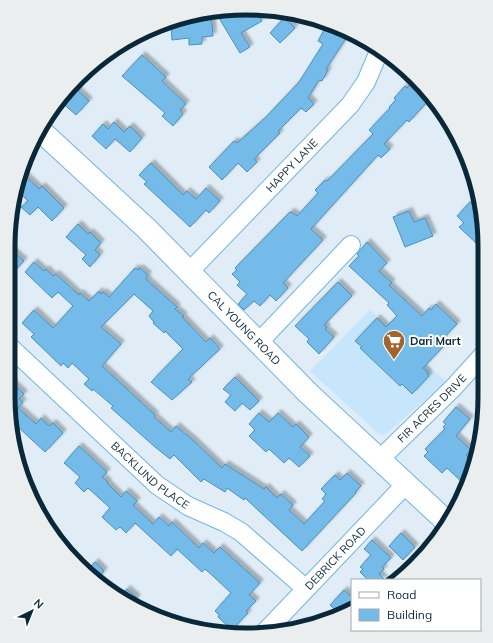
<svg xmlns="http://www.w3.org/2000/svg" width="493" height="643" font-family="Mulish,sans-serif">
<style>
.built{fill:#c8e6fb}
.building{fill:#74bbe9;stroke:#4990bd;filter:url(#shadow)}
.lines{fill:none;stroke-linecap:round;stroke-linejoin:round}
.minor-casing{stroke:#6eb5e3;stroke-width:20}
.major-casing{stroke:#6eb5e3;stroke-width:24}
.minor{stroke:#fff;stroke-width:18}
.major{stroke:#fff;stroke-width:22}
.labels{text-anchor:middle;stroke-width:4;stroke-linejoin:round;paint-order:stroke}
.street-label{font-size:11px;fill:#09283a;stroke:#fff}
.poi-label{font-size:11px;font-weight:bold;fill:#09283a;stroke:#fff;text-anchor:start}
.rim{fill:none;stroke:#09283a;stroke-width:5}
</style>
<defs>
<filter id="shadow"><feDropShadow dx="3.5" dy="-3.5" stdDeviation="1" flood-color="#0004"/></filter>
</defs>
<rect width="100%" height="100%" fill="#e0edf7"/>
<path class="built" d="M370,310L446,382L387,433L382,435L378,433L310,371Z"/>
<path class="building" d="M200,13H211L213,36L202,37V44L189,45V38L172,40L171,25Z
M216,13H257L262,21L241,33L250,47L240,53Z
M284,18L295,28L280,43L270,33Z
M326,26L348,35L326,69L328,70L322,81L319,80L308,98L314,104L306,112L301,108L278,131L280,133L254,159L257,162L247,172L238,163L222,180L209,167L234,141L237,143L265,118L299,82L323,44L318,41Z
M142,55L166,77L162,81L186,104L180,110L183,114L173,126L162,116L165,113L122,76Z
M413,82L430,99L409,122L407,120L384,144L390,149L381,158L378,155L311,229L323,240L283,283L288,288L276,301L270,295L260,306L254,301L244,310L238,304L247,294L237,285L240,282L232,274L237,270L235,268L290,212L291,213L292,212L297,216L318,193L315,190L325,180L327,181L373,134L369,130L390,108L389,107L396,100L394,98L405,86L407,88Z
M73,86L89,101L76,115L59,100Z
M114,122L124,132L130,126L142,138L130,152L115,139L106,149L92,136L103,124L108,129Z
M151,163L183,195L187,191L196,199L206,188L220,201L209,213L206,210L190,227L144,184L147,182L139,175Z
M20,171L39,189L42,186L64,208L52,221L38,207L30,215L21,207L28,201L17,190Z
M470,202L483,216V236L476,243L459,227L464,223L457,216Z
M409,211L414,222L425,218L433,236L405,247L393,217Z
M78,224L88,234L90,232L101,243L95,250L100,255L90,267L82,259L86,255L66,237Z
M367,242L387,263L379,271L392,283L389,285L422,316L429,308L431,310L436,304L457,324L439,343L443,347L423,368L428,373L427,374L429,376L412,394L402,384L400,386L360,348L362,347L355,341L377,318L386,327L397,316L387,305L389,303L349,266L359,256L357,254Z
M8,247L24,261L8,278Z
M34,262L44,271L46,269L53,276L56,274L79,295L80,293L89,301L99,291L101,294L103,292L109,297L135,268L138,270L140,268L148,275L146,278L148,281L177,307L175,309L184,316L182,317L206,342L210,338L220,349L188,379L192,382L172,400L151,382L183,349L165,331L164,333L153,323L154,322L149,316L153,311L134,294L101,327L121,344L102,366L155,415L154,417L171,432L176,426L194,441L222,468L225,464L264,489L266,487L277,498L281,494L293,505L289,510L304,524L325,501L322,499L326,494L321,489L335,475L340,480L347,473L361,486L355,492L356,493L302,551L245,498L244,500L227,488L225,492L204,479L201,482L174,455L170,459L155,447L111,408L113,406L93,389L92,391L84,384L89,379L72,363L68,368L63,363L61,366L31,337L34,334L22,323L34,310L53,328L73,306L58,292L52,298L25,272Z
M338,282L352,296L324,325L327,327L325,329L334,337L319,354L307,342L309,339L295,326Z
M235,377L259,401L250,410L242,403L235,411L225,402L231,395L223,389Z
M8,379L24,394L19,399L23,402L18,408L36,424L41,418L49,426L53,423L63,433L45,452L17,426L13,431L8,396Z
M456,407L470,419L456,436L471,450L466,455L475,463L466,486L447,468L442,473L424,456L428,452L425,449L445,429L443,427L446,424L443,422Z
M259,413L269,422L278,413L293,427L296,424L309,437L300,447L310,456L299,467L289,458L284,463L269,449L266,452L249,436L255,430L249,424Z
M79,446L107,472L102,477L108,482L107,483L121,497L126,491L137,501L133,505L153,524L159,517L169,526L172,522L199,548L203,543L214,553L220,547L260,583L249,595L256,601L246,611L248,613L232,630L218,617L219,615L215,611L231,593L214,577L205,569L202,572L177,549L171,556L135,523L126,533L120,527L116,530L102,517L110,508L88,488L84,492L75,483L80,477L64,463Z
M401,533L415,547L403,560L389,546Z
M372,540L391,558L382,567L384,569L379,574L385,580H368L360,572L363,569L360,567L371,555L364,549Z
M95,562L104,571L97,580L86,572Z
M127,589L137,598L131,605L119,597Z
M344,590L352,597V608L340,614L330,605Z"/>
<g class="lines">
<g class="minor-casing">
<g id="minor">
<path id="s1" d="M189,272L350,105L366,82L380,49"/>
<path d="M258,343L351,245"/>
<path id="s2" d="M8,345L157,485L188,506L224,522L241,532L305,588"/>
<path id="s3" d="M379,460L453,388L483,355"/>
<path id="s4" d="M265,632L406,484"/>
</g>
</g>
<g class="major-casing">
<g id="major">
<path id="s5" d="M41,131L147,229L308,393L448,523"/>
</g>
</g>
<use href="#minor" class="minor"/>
<use href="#major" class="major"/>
</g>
<defs>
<g id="supermarket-pin" transform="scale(1.15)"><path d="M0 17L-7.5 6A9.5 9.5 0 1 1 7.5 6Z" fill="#a3632c" stroke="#fff"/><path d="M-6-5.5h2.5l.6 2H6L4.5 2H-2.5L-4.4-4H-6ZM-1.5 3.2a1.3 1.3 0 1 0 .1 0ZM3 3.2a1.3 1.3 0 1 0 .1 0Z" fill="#fff"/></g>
</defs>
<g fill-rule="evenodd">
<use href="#supermarket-pin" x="394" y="341"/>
</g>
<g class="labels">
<g class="street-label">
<text dy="4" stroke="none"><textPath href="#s1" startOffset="148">HAPPY LANE</textPath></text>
<text dy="4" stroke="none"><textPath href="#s5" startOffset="283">CAL YOUNG ROAD</textPath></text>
<text dy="4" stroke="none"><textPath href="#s3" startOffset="74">FIR ACRES DRIVE</textPath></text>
<text dy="4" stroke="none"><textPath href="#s2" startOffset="193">BACKLUND PLACE</textPath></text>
<text dy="4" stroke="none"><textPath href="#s4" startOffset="102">DEBRICK ROAD</textPath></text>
</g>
<g class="poi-label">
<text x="410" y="345">Dari Mart</text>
</g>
</g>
<path d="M0 0H493V643H0ZM246 15H247A231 231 0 0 1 478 246V397A231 231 0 0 1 247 628H246A231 231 0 0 1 15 397V246A231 231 0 0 1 246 15Z" fill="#ebeeef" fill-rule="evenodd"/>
<path class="rim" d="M246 15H247A231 231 0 0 1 478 246V397A231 231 0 0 1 247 628H246A231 231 0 0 1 15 397V246A231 231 0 0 1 246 15Z"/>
<rect x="351" y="579" width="130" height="52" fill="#ffffff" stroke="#9da9b0"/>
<rect x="359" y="592" width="20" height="6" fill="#ffffff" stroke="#9da9b0"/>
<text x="387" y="599" font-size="12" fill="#09283a">Road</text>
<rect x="359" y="609" width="20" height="12" fill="#74bbe9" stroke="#9da9b0"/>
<text x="387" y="619" font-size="12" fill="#09283a">Building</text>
<g transform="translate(32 611) rotate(43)" stroke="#ffffff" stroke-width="3" paint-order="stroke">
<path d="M0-3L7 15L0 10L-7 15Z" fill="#09283a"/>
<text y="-6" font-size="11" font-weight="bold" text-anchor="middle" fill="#09283a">N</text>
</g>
</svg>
